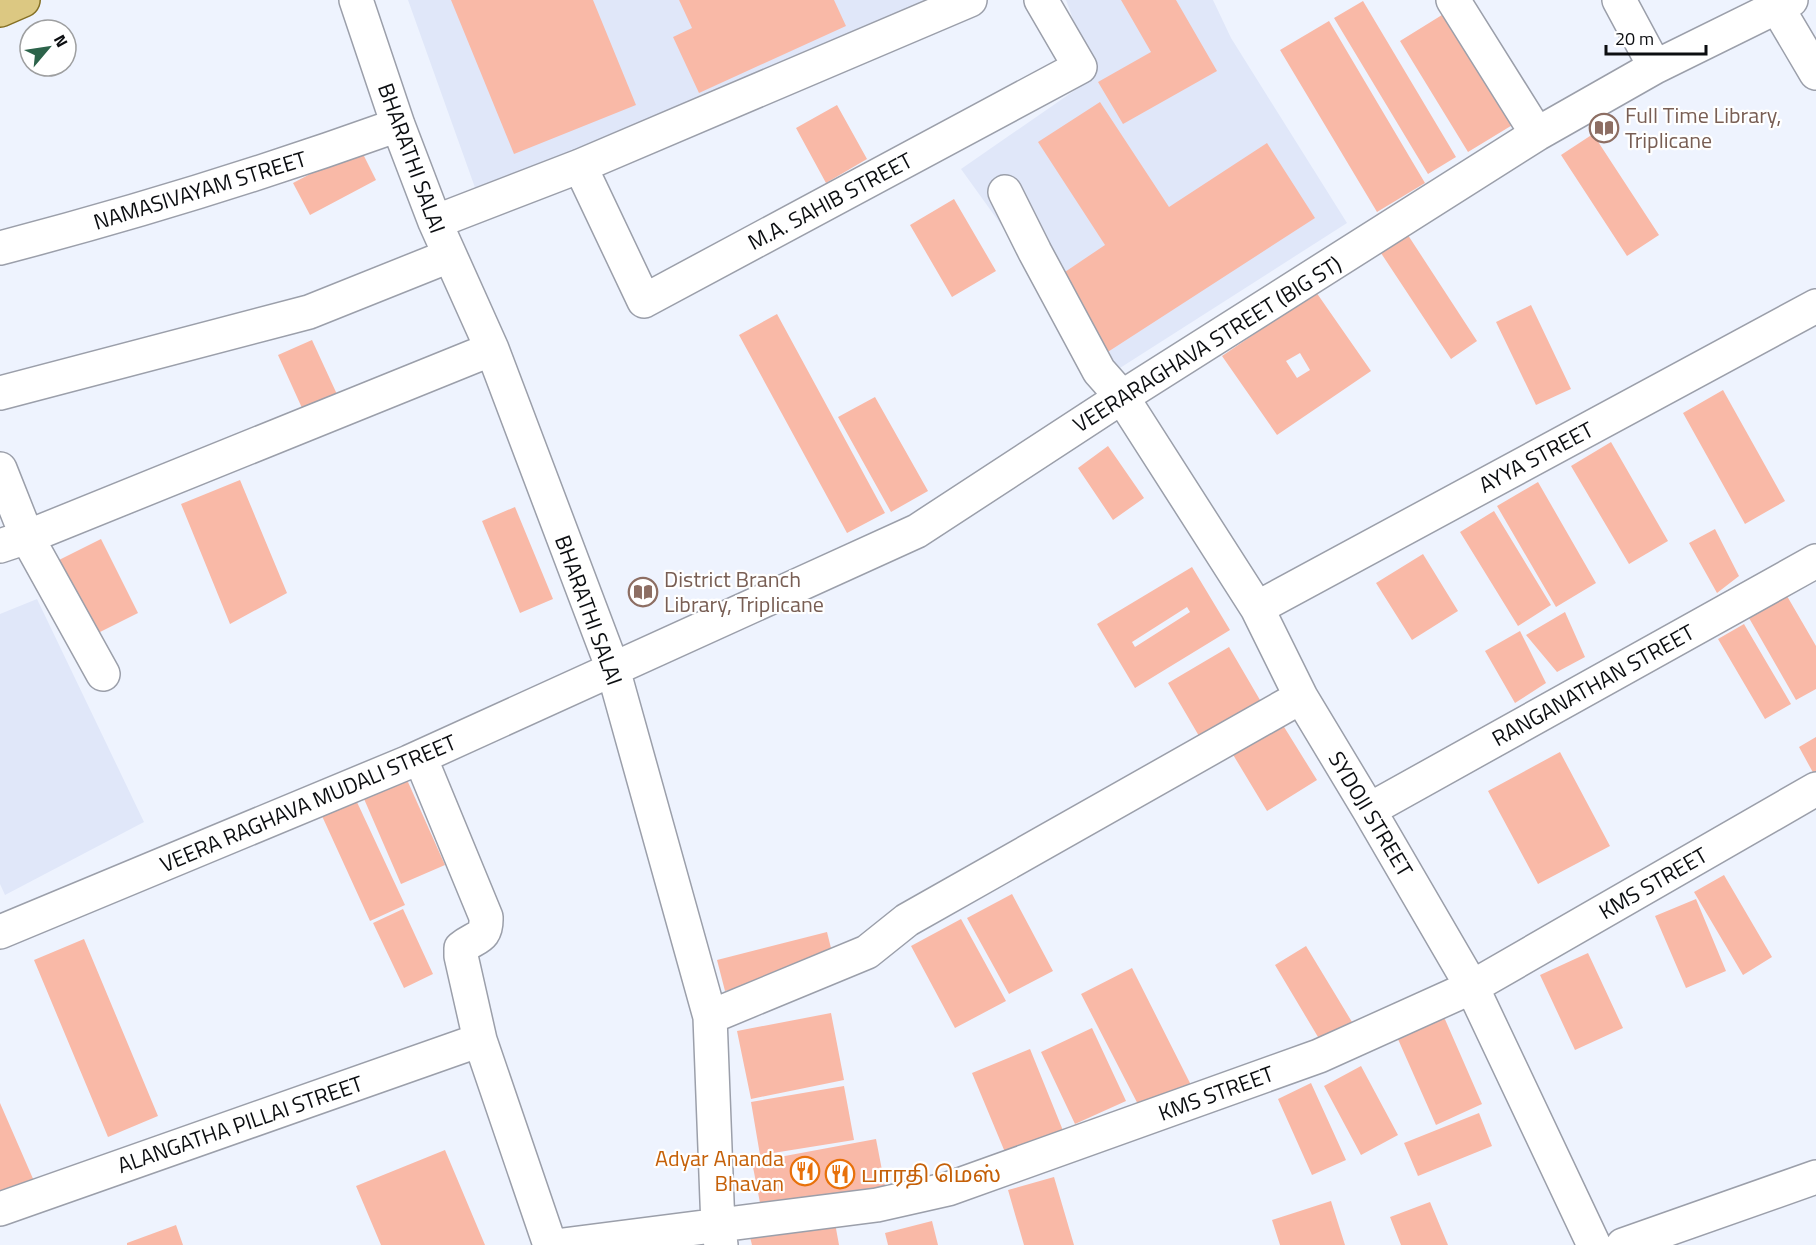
<svg xmlns="http://www.w3.org/2000/svg" width="1816" height="1245" font-family="'Titillium Web','Noto Sans Tamil',sans-serif">
<style>
.built{fill:#e0e7f9}
.building{fill:#f9b9a7;fill-rule:evenodd}
.lines{fill:none;stroke-linecap:round;stroke-linejoin:round}
.minor-casing{stroke:#9b9faa;stroke-width:36}
.major-casing{stroke:#846f24;stroke-width:36}
.minor{stroke:#fff;stroke-width:33}
.major{stroke:#dcc882;stroke-width:33}
.labels{text-anchor:middle;stroke-width:4.5;stroke-linejoin:round;paint-order:stroke}
.education-label{font-size:22px;fill:#785e54;stroke:#fff;text-anchor:start}
.street-label{font-size:22px;fill:#0c0e11;stroke:#fff}
.food-label{font-size:22px;fill:#c56008;stroke:#fff;text-anchor:end}
</style>
<rect width="100%" height="100%" fill="#eef3fe"/>
<path class="built" d="M408,0H931L478,196Z
M1066,0H1213L1231,38L1347,223L1109,375L961,169L1094,77Z
M37,599L144,822L5,895L0,884V614Z"/>
<path class="building" d="M451,0H593L636,105L514,154Z
M679,0H834L846,26L699,93L673,37L692,28Z
M1121,0H1176L1217,71L1123,124L1098,82L1151,52Z
M1363,1L1456,157L1428,174L1334,18Z
M1450,10L1519,121L1468,152L1400,41Z
M1329,21L1425,183L1377,212L1280,50Z
M1100,102L1169,207L1267,143L1315,218L1100,357L1056,278L1105,245L1038,142Z
M837,105L867,159L826,183L796,128Z
M1593,134L1659,235L1627,256L1561,155Z
M360,148L376,180L310,215L293,183Z
M954,199L996,271L952,297L910,225Z
M1404,229L1477,341L1451,359L1377,247Z
M1316,292L1371,371L1277,435L1222,356ZM1300,353L1310,370L1297,378L1286,361Z
M1531,305L1571,389L1536,405L1496,322Z
M777,314L885,513L847,533L739,335Z
M312,340L341,403L307,419L278,355Z
M1723,390L1785,501L1745,524L1683,413Z
M875,397L928,491L891,512L838,417Z
M1611,442L1668,541L1629,564L1571,466Z
M1108,446L1144,498L1113,520L1078,468Z
M240,480L287,593L230,624L181,504Z
M1538,482L1596,583L1556,607L1497,506Z
M515,507L553,599L520,613L482,521Z
M1494,511L1551,605L1518,626L1460,532Z
M1715,529L1739,576L1717,593L1689,543Z
M101,539L138,613L92,636L55,562Z
M1423,554L1458,611L1412,640L1376,583Z
M1192,567L1230,630L1135,688L1097,624ZM1187,607L1190,612L1135,647L1132,642Z
M1787,596L1816,646V689L1796,700L1749,618Z
M1565,612L1585,657L1557,672L1526,635Z
M1744,624L1791,704L1765,719L1718,639Z
M1520,631L1546,683L1515,703L1485,651Z
M1229,647L1267,712L1206,748L1168,683Z
M1281,722L1317,780L1267,811L1232,753Z
M1816,737V778L1799,747Z
M1560,752L1610,846L1538,884L1488,791Z
M404,773L445,865L401,884L361,792Z
M356,800L405,905L370,921L322,816Z
M1724,875L1772,957L1743,975L1694,892Z
M1012,894L1053,971L1009,994L967,918Z
M1696,899L1726,971L1686,988L1655,916Z
M403,909L433,974L404,988L373,923Z
M961,919L1006,1001L955,1028L911,946Z
M827,932L835,964L725,991L717,960Z
M84,939L158,1116L108,1137L34,960Z
M1306,946L1352,1022L1321,1042L1275,965Z
M1588,953L1623,1028L1575,1050L1540,975Z
M1132,968L1193,1089L1143,1114L1081,994Z
M831,1013L844,1080L751,1099L737,1031Z
M1444,1017L1482,1104L1436,1125L1397,1037Z
M1092,1028L1126,1101L1075,1124L1041,1052Z
M1030,1049L1064,1133L1007,1157L972,1073Z
M1361,1066L1398,1135L1361,1155L1324,1086Z
M1311,1083L1346,1160L1312,1175L1278,1099Z
M844,1086L854,1140L760,1155L751,1102Z
M0,1103L34,1181L0,1196Z
M1479,1113L1492,1146L1418,1176L1404,1143Z
M876,1139L886,1191L762,1213L752,1162Z
M445,1150L485,1245H381L356,1186Z
M1054,1177L1074,1245H1024L1008,1190Z
M1331,1201L1345,1245H1280L1272,1220Z
M1430,1202L1448,1245H1401L1390,1217Z
M932,1221L938,1245H888L885,1233Z
M835,1223L839,1245H752L750,1237Z
M176,1225L183,1245H127V1243Z"/>
<g class="lines">
<g class="minor-casing">
<path id="minor" d="M356,0L398,125L435,222L492,349L613,669L710,1017L718,1227L721,1245
M1453,0L1537,134
M1619,0L1655,67
M1777,7L1816,73
M580,166L644,301L1080,67L1041,0
M1005,192L1035,252L1099,371L1122,397L1257,608L1301,697L1369,810L1472,987L1594,1245
M435,222L580,166L970,0
M0,248C135,213 267,172 398,125
M0,393L309,312L449,256
M0,469L27,537L103,674
M0,546L27,537L492,349
M1257,608L1816,306
M420,757L486,917C487,940 475,936 461,948V956L480,1040L550,1245
M1369,810L1816,561
M0,932L409,762L917,531L1122,397L1537,134L1655,67L1791,0
M710,1017L867,952L907,920L1301,697
M0,1209L480,1040
M563,1245L877,1205L948,1189L1319,1056L1472,987L1816,789
M1623,1245L1816,1177"/>
</g>
<g class="major-casing">
<path id="major" d="M0,10L23,0"/>
</g>
<use href="#minor" class="minor"/>
<use href="#major" class="major"/>
</g>
<defs>
<g id="library-ring" transform="scale(1.5)"><circle r="9.5" fill="#fff" stroke="#8d6e63" stroke-width="1.5"/><path d="M-6-4Q-3-5.5-.7-3.5V5Q-3 3-6 4ZM6-4Q3-5.5 .7-3.5V5Q3 3 6 4Z" fill="#8d6e63"/></g>
<g id="restaurant-ring" transform="scale(1.5)"><circle r="9.5" fill="#fff" stroke="#e8710a" stroke-width="1.5"/><path d="M-5-6h1v4h1v-4h1v4h1v-4h1v5L-1.5 .5V6h-2V.5L-5-1ZM5-6V6H3V1.5H1.5Q1.5-4 5-6Z" fill="#e8710a"/></g>
</defs>
<g fill-rule="evenodd">
<use href="#library-ring" x="1604" y="128"/>
<use href="#library-ring" x="643" y="592"/>
<use href="#restaurant-ring" x="805" y="1171"/>
<use href="#restaurant-ring" x="840" y="1174"/>
</g>
<g class="labels">
<g class="education-label">
<text x="1625" y="123">Full Time Library,<tspan x="1625" dy="25">Triplicane</tspan></text>
<text x="664" y="587">District Branch<tspan x="664" dy="25">Library, Triplicane</tspan></text>
</g>
<g class="street-label">
<text transform="translate(412 158) rotate(70)" y="8">BHARATHI SALAI</text>
<text transform="translate(200 190) rotate(-17)" y="8">NAMASIVAYAM STREET</text>
<text transform="translate(830 201) rotate(-28)" y="8">M.A. SAHIB STREET</text>
<text transform="translate(1207 344) rotate(-32)" y="8">VEERARAGHAVA STREET (BIG ST)</text>
<text transform="translate(1536 457) rotate(-28)" y="8">AYYA STREET</text>
<text transform="translate(589 610) rotate(70)" y="8">BHARATHI SALAI</text>
<text transform="translate(1593 685) rotate(-29)" y="8">RANGANATHAN STREET</text>
<text transform="translate(308 803) rotate(-23)" y="8">VEERA RAGHAVA MUDALI STREET</text>
<text transform="translate(1371 814) rotate(59)" y="8">SYDOJI STREET</text>
<text transform="translate(1653 883) rotate(-30)" y="8">KMS STREET</text>
<text transform="translate(1216 1093) rotate(-20)" y="8">KMS STREET</text>
<text transform="translate(240 1124) rotate(-19)" y="8">ALANGATHA PILLAI STREET</text>
</g>
<g class="food-label">
<text x="784" y="1166">Adyar Ananda<tspan x="784" dy="25">Bhavan</tspan></text>
<text x="861" y="1182" text-anchor="start">பாரதி மெஸ்</text>
</g>
</g>
<g transform="translate(48 48) rotate(61)"><circle r="28" fill="#ffffff" stroke="#9e9fa0" stroke-width="1.5"/>
<path d="M0-4.5L10 22L0 15L-10 22Z" fill="#2c634a"/>
<text y="-9" font-size="16" font-weight="bold" text-anchor="middle" fill="#0c0e11">N</text>
</g>
<path d="M1606 45v9h100v-9" fill="none" stroke="#0c0e11" stroke-width="3"/>
<text x="1615" y="45" font-size="18" fill="#0c0e11" stroke="#ffffff" stroke-width="4.5" paint-order="stroke">20 m</text>
</svg>
